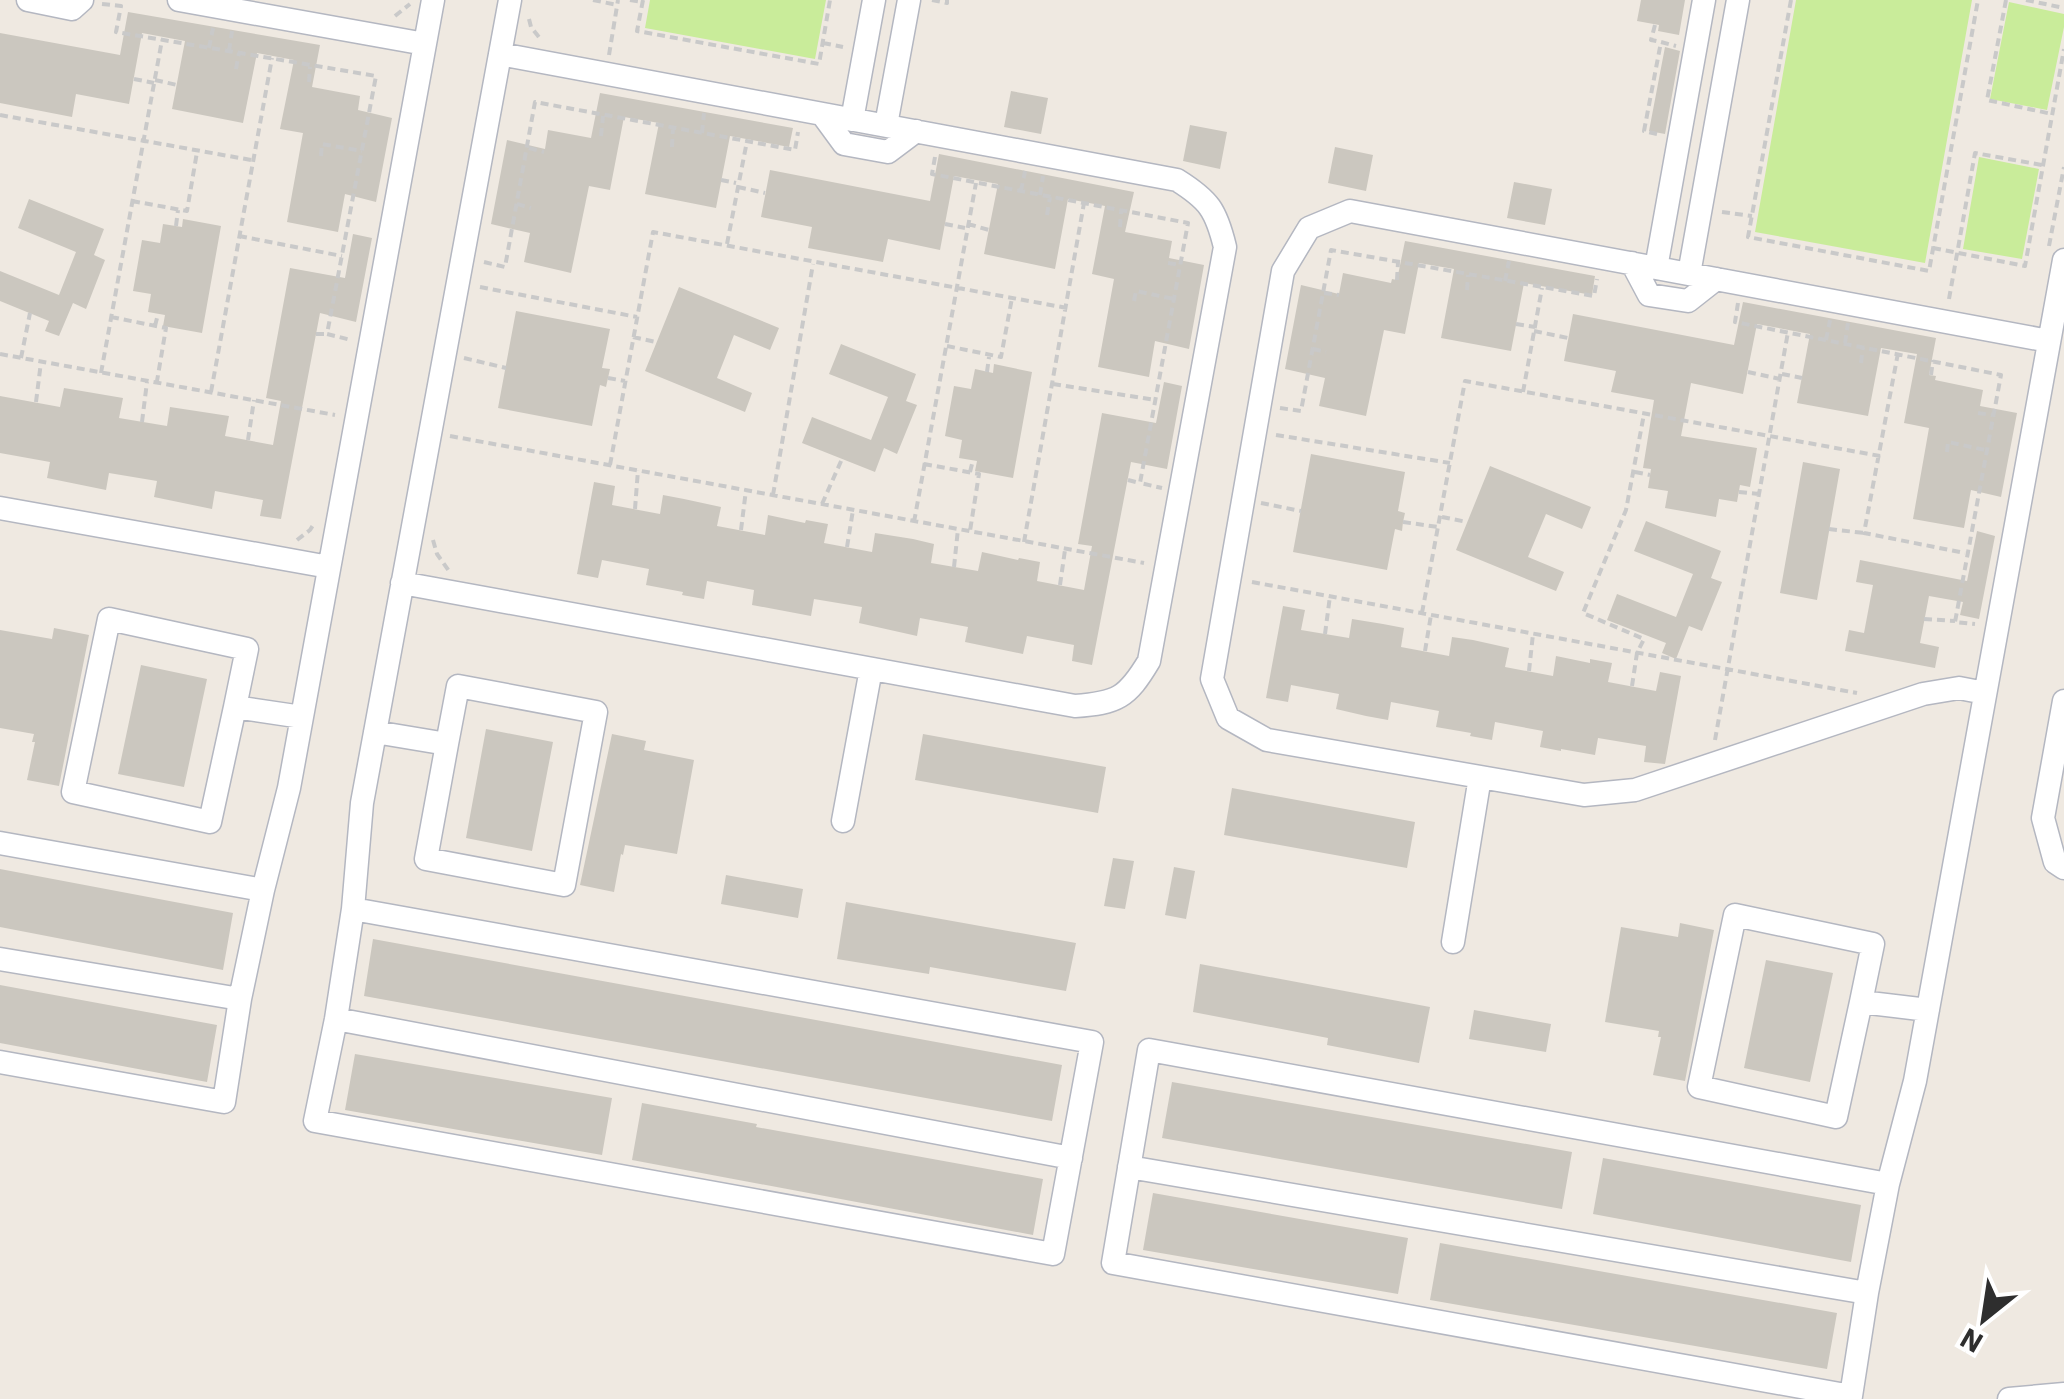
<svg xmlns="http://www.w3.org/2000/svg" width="2064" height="1399" font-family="'IBM Plex Sans',sans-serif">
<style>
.pitch{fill:#c9ec9a}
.building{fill:#cbc7bf}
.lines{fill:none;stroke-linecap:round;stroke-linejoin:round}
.minor-casing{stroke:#b4b7c1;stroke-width:25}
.path{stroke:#c9c9c9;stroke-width:4;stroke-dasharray:8 5;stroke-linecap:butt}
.minor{stroke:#fff;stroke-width:22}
</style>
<rect width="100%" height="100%" fill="#efe9e1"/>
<path class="pitch" d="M650,0H826L815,59L645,28Z
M1796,0H1972L1925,263L1755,232Z
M2009,2L2064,14V27L2047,110L1990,99Z
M1979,157L2039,169L2022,259L1963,249Z"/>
<path class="building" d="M1641,0H1685L1679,35L1658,31L1659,25L1637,21Z
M128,12L320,45L312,87L360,96L358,110L392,118L376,202L345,194L338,232L287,222L303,133L280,129L294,60L257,53L243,123L172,109L185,41L142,33L129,104L76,94L72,117L0,103V33L120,55Z
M1665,47L1680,51L1665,134L1649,131Z
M1011,91L1048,98L1041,134L1004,127Z
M600,93L793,128L789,147L730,136L716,208L645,194L659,123L624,117L610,190L589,186L571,273L524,262L530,233L491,224L507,140L545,149L548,130L591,138Z
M1190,125L1227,132L1220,169L1183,161Z
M1335,147L1373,155L1366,191L1328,183Z
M939,154L1134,192L1125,232L1172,241L1169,258L1204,265L1189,349L1155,341L1149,377L1098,367L1114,279L1092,274L1105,206L1068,199L1055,269L984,254L998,184L954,176L940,250L888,239L883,262L808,248L812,227L761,217L770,170L930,201Z
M1514,182L1552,189L1545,225L1507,218Z
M29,199L104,229L94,255L105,260L86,309L73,303L59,336L45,331L49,321L0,301V271L59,295L76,252L18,228Z
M183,219L221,226L202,333L163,326L165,315L148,312L151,294L133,291L142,240L160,243L163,224L182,227Z
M353,234L372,238L356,322L320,313L281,519L260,516L263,500L215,491L212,509L154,497L157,481L109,473L106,490L47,478L50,462L0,453V396L60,407L64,388L123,398L119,418L167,426L170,407L229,416L225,436L273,445L281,401L266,398L290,268L345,278Z
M1405,241L1595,276L1592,295L1524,283L1511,351L1441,338L1454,269L1419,263L1405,334L1384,330L1366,416L1319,406L1325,378L1285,369L1301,285L1339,294L1343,273L1391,283L1392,279L1397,280Z
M679,287L779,328L770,350L734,335L717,378L752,393L745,412L645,371Z
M1743,302L1936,338L1929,375L1936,376L1935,380L1983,390L1980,406L2017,413L2001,497L1971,490L1964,528L1913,519L1929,428L1904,423L1917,354L1881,348L1868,416L1797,403L1810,334L1757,324L1743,394L1691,383L1681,436L1757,448L1750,487L1740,485L1737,502L1719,499L1716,517L1665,508L1668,491L1648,488L1651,469L1643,468L1654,400L1611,392L1616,371L1564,361L1573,314L1734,345Z
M516,311L610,329L602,368L610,369L606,387L600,385L592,426L498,408Z
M841,344L916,374L906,401L917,405L897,454L884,448L875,472L802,443L812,417L871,440L888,397L829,374Z
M994,364L1032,372L1013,478L975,471L977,461L959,458L962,440L945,436L954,386L971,389L975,369L993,373Z
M1164,382L1182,386L1167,469L1131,462L1092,665L1072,661L1074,645L1027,636L1023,654L965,642L968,627L920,618L917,636L859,623L862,607L814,599L811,616L752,605L754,590L707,581L704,599L682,595L683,592L646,585L649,569L602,560L598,578L577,574L594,482L615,486L612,505L660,514L663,495L684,499L721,507L717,526L765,535L768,515L805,523L806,520L828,524L824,543L872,552L875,533L913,539L934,544L931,563L978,571L982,552L1018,560L1019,558L1040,562L1037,581L1084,590L1092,546L1078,544L1102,413L1156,423Z
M1311,454L1405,472L1398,511L1405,513L1403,522L1402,531L1395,529L1387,570L1293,552Z
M1803,462L1840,469L1817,600L1780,593Z
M1490,466L1591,507L1582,529L1546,514L1528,557L1564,572L1556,591L1456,550Z
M1646,521L1721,551L1711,578L1722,582L1702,631L1689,626L1676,659L1662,653L1666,643L1607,620L1617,594L1676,617L1693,574L1634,551Z
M1977,531L1995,536L1979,619L1960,615L1963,602L1929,596L1920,643L1939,647L1935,668L1845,651L1849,630L1864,633L1873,585L1856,582L1860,560L1967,581Z
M1283,606L1305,610L1301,630L1349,638L1352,619L1383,624L1404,628L1401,647L1449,656L1452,637L1473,640L1509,648L1505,667L1553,676L1556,656L1590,663V659L1612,663L1608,682L1656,691L1660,672L1681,676L1665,764L1644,762L1646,746L1598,738L1595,755L1561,749V751L1540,747L1543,731L1495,722L1492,740L1470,736L1471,733L1436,727L1439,711L1391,702L1388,720L1366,716L1336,709L1339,694L1291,685L1288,702L1266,698Z
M54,628L89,635L59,786L27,780L35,742H32L34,734L0,728V630L52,639Z
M141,665L207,679L184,787L118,774Z
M486,729L553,742L532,851L466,838Z
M612,734L646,741L644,750L694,760L677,854L625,845L623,855L621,854L614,892L580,885Z
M923,734L1106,767L1098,813L915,780Z
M1232,788L1415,822L1407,868L1224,835Z
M1113,858L1134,861L1125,909L1104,906Z
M1174,867L1195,871L1186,919L1165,915Z
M0,869L233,913L223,970L0,927Z
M726,875L803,889L798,918L721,904Z
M846,902L1076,943L1066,991L930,967L929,974L837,959Z
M1680,923L1714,930L1685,1081L1653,1075L1661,1037H1658L1659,1031L1605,1022L1621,927L1678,937Z
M373,939L1062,1065L1052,1121L364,996Z
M1766,960L1833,973L1810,1082L1744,1068Z
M1200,964L1430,1007L1419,1063L1327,1045L1328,1038L1193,1012Z
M0,985L217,1025L207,1082L0,1043Z
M1474,1010L1551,1024L1546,1052L1469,1039Z
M355,1054L612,1098L602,1155L345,1110Z
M1172,1082L1572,1152L1562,1209L1162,1138Z
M642,1103L757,1124L756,1127L1043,1179L1033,1235L632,1160Z
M1603,1158L1861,1205L1851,1262L1593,1214Z
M1153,1193L1408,1238L1398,1294L1143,1250Z
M1440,1243L1837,1313L1827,1369L1430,1300Z"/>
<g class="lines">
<g class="minor-casing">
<path id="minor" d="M28,0L72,9L82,0
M179,0L425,44
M822,114L844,144L888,152L916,131
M852,120L874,0
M886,125L909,0
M1632,263L1649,295L1688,301L1716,279
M1656,268L1704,0
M1689,274L1738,0
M0,508L329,567
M402,583L1075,706C1117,703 1127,698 1149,661L1225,247C1216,210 1209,200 1177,180L500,54
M1985,693L1959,688L1923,694L1635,790L1584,795L1267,740L1228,718L1212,679L1283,271L1309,228L1350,211L2049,341
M2064,701L2043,818L2055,862L2064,868
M235,707L210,822L73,792L109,619L247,649L235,707L302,717
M375,732L447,744L458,686L596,712L564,885L426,859L447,744
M843,821L871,669
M0,843L263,890L240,999L224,1102L0,1062
M263,890L289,788L433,0
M353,909L1092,1042L1053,1254L315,1121L336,1019Z
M353,909L362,803L510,0
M1453,942L1480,777
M0,959L240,999
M1861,1002L1836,1117L1699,1087L1735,915L1873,944L1861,1002L1928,1010
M336,1019L1071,1158
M1149,1050L1888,1184L1867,1293L1851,1396L1113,1263Z
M1129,1167L1867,1293
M1888,1184L1915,1081L2064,260
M2009,1399L2064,1394"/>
</g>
<path class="path" d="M593,0L617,5
M630,0L643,2
M643,0L637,31L819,64L830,0
M932,0L947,3V0
M1791,0L1748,237L1929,271L1978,0
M2006,0L1987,100L2052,114
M2026,0L2064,8
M102,4L121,6L116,32L376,76L327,334L351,340
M395,16L410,4
M529,19L531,27L542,41
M1655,25L1651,40L1661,42
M823,43L843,47
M209,48L213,28
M229,51L232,31
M609,55L618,0
M236,69L239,53
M134,79L154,83
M155,80L177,85
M309,82L310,67
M0,115L251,160
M702,133L704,113
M1657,134L1644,131L1661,42L1676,46
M601,136L603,116
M672,147L673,128
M529,148L544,152
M321,156L322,144L362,151
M935,157L932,174L1188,223L1140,483L1162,488
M721,180L736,183
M738,187L765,193
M1021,191L1025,171
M1040,195L1043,176
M132,201L187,211L197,152
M517,204L531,208
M1722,212L1752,216
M1047,215L1050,197
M945,224L965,228
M968,224L989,230
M176,226L178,210
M1120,227L1121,212
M239,236L342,256
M727,244L747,141
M2049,246L2064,167
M1933,248L2025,266L2064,49
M484,262L505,267L535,102L795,150L798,132
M1168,263L1180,265
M1397,280L1398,262
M1505,281L1509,261
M480,287L637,317
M1467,290L1468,275
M1324,293L1339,295
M1949,299L1975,153L2042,165
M1134,301L1136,291L1174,299
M1738,303L1735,322L2001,375L1955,622L1975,624
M111,317L166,328L157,381
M1516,324L1535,327
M155,326L158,314
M1534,331L1568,338
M316,334H327
M633,337L656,342
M1826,340L1830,320
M1845,343L1848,323
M947,346L1001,357L1012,298
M1313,349L1326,352
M1898,353L1864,533L1965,553
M0,354L335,415
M21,358L30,313
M464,358L506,368
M1861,363L1863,347
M987,372L989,357
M1748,372L1780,379
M101,373L162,40
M1782,374L1802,378
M1931,375L1933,360
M608,378L625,381
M1053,384L1156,400
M211,392L272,58
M1523,392L1542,288
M36,402L41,362
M1280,408L1301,411L1331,250L1594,296L1597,279
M1978,413L1992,415
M142,422L147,382
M1276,435L1450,463
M450,436L1144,563
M248,440L254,400
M1947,452L1948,442L1985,450
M924,464L979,474L970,531
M610,465L653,232L1067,308
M970,472L973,460
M1635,472L1650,475
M1128,480L1140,483
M1739,492L1759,494
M773,495L813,264
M1261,503L1301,511
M822,504L842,459
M635,509L638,470
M1442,517L1467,522
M914,522L976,183
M1403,522L1438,527
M1829,529L1864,533
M741,530L746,490
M297,540L310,530L315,522
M433,540L437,554L449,571
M1024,542L1084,203
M847,547L853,510
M954,567L958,529
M1252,582L1857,693
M1060,585L1065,550
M1422,613L1465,381L1880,456
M1924,619L1955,621
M1325,634L1330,596
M1425,651L1431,615
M1529,671L1533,634
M1632,686L1637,653L1644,639L1583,613L1626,510L1644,414
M1715,740L1788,332"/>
<use href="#minor" class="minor"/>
</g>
<g transform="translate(1984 1319) rotate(210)" stroke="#ffffff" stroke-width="8" paint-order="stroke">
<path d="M0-8L18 38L0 25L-18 38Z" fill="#2e2e2e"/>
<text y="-15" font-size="28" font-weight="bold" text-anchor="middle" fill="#2e2e2e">N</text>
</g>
</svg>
